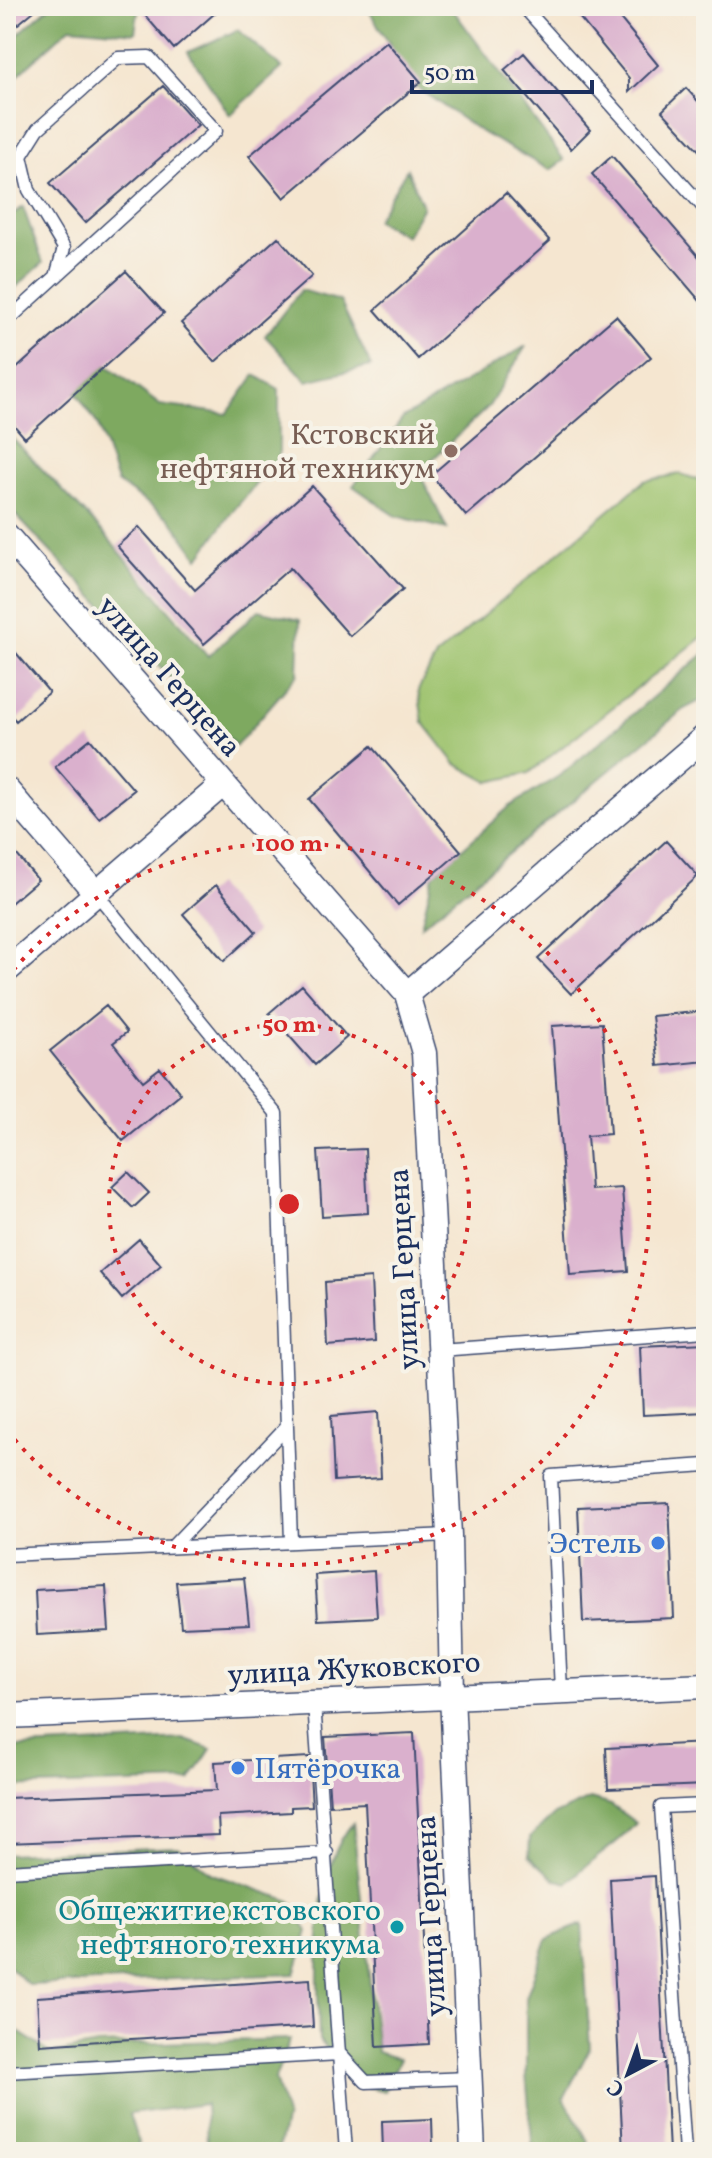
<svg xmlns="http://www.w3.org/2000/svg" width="712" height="2158" font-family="Vollkorn,serif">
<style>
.green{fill:#9ec36e;stroke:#5c7966;stroke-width:2}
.forest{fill:#7ea961;stroke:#4c6c60;stroke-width:2}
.building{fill:#dab0cd}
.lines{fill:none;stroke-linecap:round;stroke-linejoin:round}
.service-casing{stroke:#3c4a6f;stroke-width:15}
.minor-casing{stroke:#3c4a6f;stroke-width:27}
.service{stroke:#fff;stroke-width:12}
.minor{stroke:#fff;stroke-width:24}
.ring{fill:none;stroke:#d62828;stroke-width:4;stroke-dasharray:4 8}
.education-dot{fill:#8d6e63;stroke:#f7f3e8;stroke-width:3}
.shop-dot{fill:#3f7fe0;stroke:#f7f3e8;stroke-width:3}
.culture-dot{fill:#0f9aa8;stroke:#f7f3e8;stroke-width:3}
.labels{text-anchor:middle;stroke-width:8;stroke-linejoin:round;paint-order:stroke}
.education-label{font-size:30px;fill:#785e54;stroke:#f7f3e8;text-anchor:end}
.street-label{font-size:30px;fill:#1b2f5e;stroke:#f7f3e8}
.shop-label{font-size:30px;fill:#366cbe;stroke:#f7f3e8;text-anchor:end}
.culture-label{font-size:30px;fill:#0d838f;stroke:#f7f3e8;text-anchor:end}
.centre{fill:#d62828;stroke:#f7f3e8;stroke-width:4}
.ring-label{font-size:24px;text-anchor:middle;font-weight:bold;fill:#d62828;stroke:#f7f3e8;stroke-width:8;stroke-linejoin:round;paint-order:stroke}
</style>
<rect width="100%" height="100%" fill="#f7f3e8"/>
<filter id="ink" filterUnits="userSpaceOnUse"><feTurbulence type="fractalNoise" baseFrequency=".0125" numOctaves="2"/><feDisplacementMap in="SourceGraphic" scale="16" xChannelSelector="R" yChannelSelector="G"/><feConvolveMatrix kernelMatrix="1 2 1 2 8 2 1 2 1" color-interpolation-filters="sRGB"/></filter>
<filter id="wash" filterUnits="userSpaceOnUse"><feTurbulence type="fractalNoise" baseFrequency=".006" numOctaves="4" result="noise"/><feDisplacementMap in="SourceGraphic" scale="32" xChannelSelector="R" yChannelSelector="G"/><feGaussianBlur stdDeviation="1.8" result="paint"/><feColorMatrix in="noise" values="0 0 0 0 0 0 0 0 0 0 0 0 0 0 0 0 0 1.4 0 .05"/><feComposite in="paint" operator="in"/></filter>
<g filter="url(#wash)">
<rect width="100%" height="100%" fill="#f5e6d0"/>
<path class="green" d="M680,474L706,482V634L529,773L489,782L456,764L423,722L418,690L437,655L644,481Z"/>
<path class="forest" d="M50,6H139L135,33L70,27L6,86V45Z
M366,6H450L564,160L550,170L481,132L416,87Z
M238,30L282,68L230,115L188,52Z
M407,169L423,206L406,236L376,220Z
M23,207L43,263L6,296V220Z
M301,290L340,301L371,366L307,381L265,336Z
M67,335L160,405L227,414L255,375L279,389V457L232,512L199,558L170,519L117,482L98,425L50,354Z
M526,346L489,406L419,472L447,529L396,516L353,486L403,418Z
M6,432L102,531L208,656L259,610L300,620L298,674L236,746L6,505Z
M706,652V698L684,709L421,926L433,875L509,807L562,774Z
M183,1739L211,1749L190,1781L6,1787V1748Z
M590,1799L611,1805L636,1823C616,1847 588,1860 568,1883L555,1879L529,1856L530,1837L554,1815Z
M353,1823L377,2052L400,2059L384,2091L361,2085L319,2040C318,1978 310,1872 353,1823Z
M178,1847L212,1874L291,1901L308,1931L295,1974L29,1985L6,1964V1854Z
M582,1924L590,2048L564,2098L588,2141V2152H533L526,2074V1998L547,1939Z
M18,2031L51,2054L97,2045L290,2039L275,2079L286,2116L278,2152H214L207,2142L205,2104L129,2114L141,2152H6V2042Z"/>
<g id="blocks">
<path class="building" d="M6,6H40L6,34Z
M137,6H223L174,49Z
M570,6H610L658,65L629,92V78Z
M386,41L421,82L284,198L249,156Z
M524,53L590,130L571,149L504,70Z
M163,86L198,125L85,223L50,183Z
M686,88L706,110V158L662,111Z
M612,156L706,265V308L592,174Z
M506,193L550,241L418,359L375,310Z
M278,237L312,276L215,362L181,323Z
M126,271L164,313L25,438L6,416V378Z
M616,316L651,357L466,516L431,475Z
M312,486L403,589L350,636L290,568L204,644L117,546L139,527L195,590Z
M6,641L49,692L16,721L6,710Z
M90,739L134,790L99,818L55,767Z
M372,746L461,851L398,905L309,799Z
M666,841L698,876L571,994L538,959Z
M6,842L38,880L6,907Z
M216,885L256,932L224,961L183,914Z
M302,985L347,1037L315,1065L269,1013Z
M106,1006L127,1032L113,1043L143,1081L160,1068L181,1094L123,1141L50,1051Z
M706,1011V1061L658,1066L652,1016Z
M602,1023L610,1134L587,1136L591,1190L622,1188L628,1271L570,1275L552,1026Z
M365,1149L368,1213L322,1216L318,1151Z
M128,1172L149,1193L133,1208L112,1187Z
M139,1239L161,1265L122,1299L100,1273Z
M371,1278L374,1342L328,1346L325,1282Z
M706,1343V1412L643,1415L640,1346Z
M378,1412L381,1478L334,1481L331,1416Z
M669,1503L674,1618L583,1622L578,1507Z
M374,1571L377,1617L318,1620L315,1575Z
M244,1578L249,1624L181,1627L176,1582Z
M106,1586L109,1631L37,1635L35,1590Z
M414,1733L429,2044L377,2047L365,1803L330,1805L325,1737Z
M706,1743V1785L608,1789L606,1748Z
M309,1757L312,1806L291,1807V1812L218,1816L219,1835L6,1843V1798L217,1790L215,1762Z
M655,1876L669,2152H623L610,1879Z
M310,1979L313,2027L40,2045L37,1997Z
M432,2119L433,2152H383L382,2121Z"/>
</g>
</g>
<g filter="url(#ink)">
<use href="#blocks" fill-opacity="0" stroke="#3c4a6f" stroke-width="2"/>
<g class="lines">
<g class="service-casing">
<path id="service" d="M523,6L706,210
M6,322L216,131L149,57L118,58L38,129L21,156L29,190L64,248L57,273
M96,893L276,1113L291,1541
M439,1350L706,1331
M172,1547L287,1426
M6,1555L449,1535
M561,1691L551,1476L706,1465
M314,1703L346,2152
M6,1871L327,1853
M6,2072L340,2054L366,2082L469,2078
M685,2152L661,1807L706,1805"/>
</g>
<g class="minor-casing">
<path id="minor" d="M6,535L407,994L424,1053L449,1535L452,1695L473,2152
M6,789L96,893
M6,971L222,785
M407,994L706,736
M6,1716L706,1686"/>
</g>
<use href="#service" class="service"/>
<use href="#minor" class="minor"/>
</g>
</g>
<g class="ring">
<circle cx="289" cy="1204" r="180"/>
<path d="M6 979A361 361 0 1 1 6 1429"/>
</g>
<circle class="education-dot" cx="451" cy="451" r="8"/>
<g class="shop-dot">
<circle cx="658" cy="1543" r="8"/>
<circle cx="238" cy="1768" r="8"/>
</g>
<circle class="culture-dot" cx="397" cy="1927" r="8"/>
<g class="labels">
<g class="education-label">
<text x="435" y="444">Кстовский<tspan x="435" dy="34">нефтяной техникум</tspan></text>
</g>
<g class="street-label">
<text transform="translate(170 676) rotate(49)" y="10">улица Герцена</text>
<text transform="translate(403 1269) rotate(-93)" y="10">улица Герцена</text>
<text transform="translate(354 1668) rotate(-3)" y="10">улица Жуковского</text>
<text transform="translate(430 1916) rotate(-93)" y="10">улица Герцена</text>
</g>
<g class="shop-label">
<text x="642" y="1553">Эстель</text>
<text x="254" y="1778" text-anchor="start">Пятёрочка</text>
</g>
<g class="culture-label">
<text x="381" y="1920">Общежитие кстовского<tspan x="381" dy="34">нефтяного техникума</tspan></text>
</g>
</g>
<circle cx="289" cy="1204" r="12" class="centre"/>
<g class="ring-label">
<text x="289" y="851">100 m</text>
<text x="289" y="1032">50 m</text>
</g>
<rect width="712" height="2158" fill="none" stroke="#f7f3e8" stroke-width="32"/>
<g transform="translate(628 2074) rotate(221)" stroke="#f7f3e8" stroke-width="6" paint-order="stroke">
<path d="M0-6L14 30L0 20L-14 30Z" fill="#1b2f5e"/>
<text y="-12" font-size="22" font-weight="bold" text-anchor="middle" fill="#1b2f5e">С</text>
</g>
<path d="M412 80v12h180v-12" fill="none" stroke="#1b2f5e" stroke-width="4"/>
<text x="424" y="80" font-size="24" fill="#1b2f5e" stroke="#f7f3e8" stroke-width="6" paint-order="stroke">50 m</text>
</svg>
